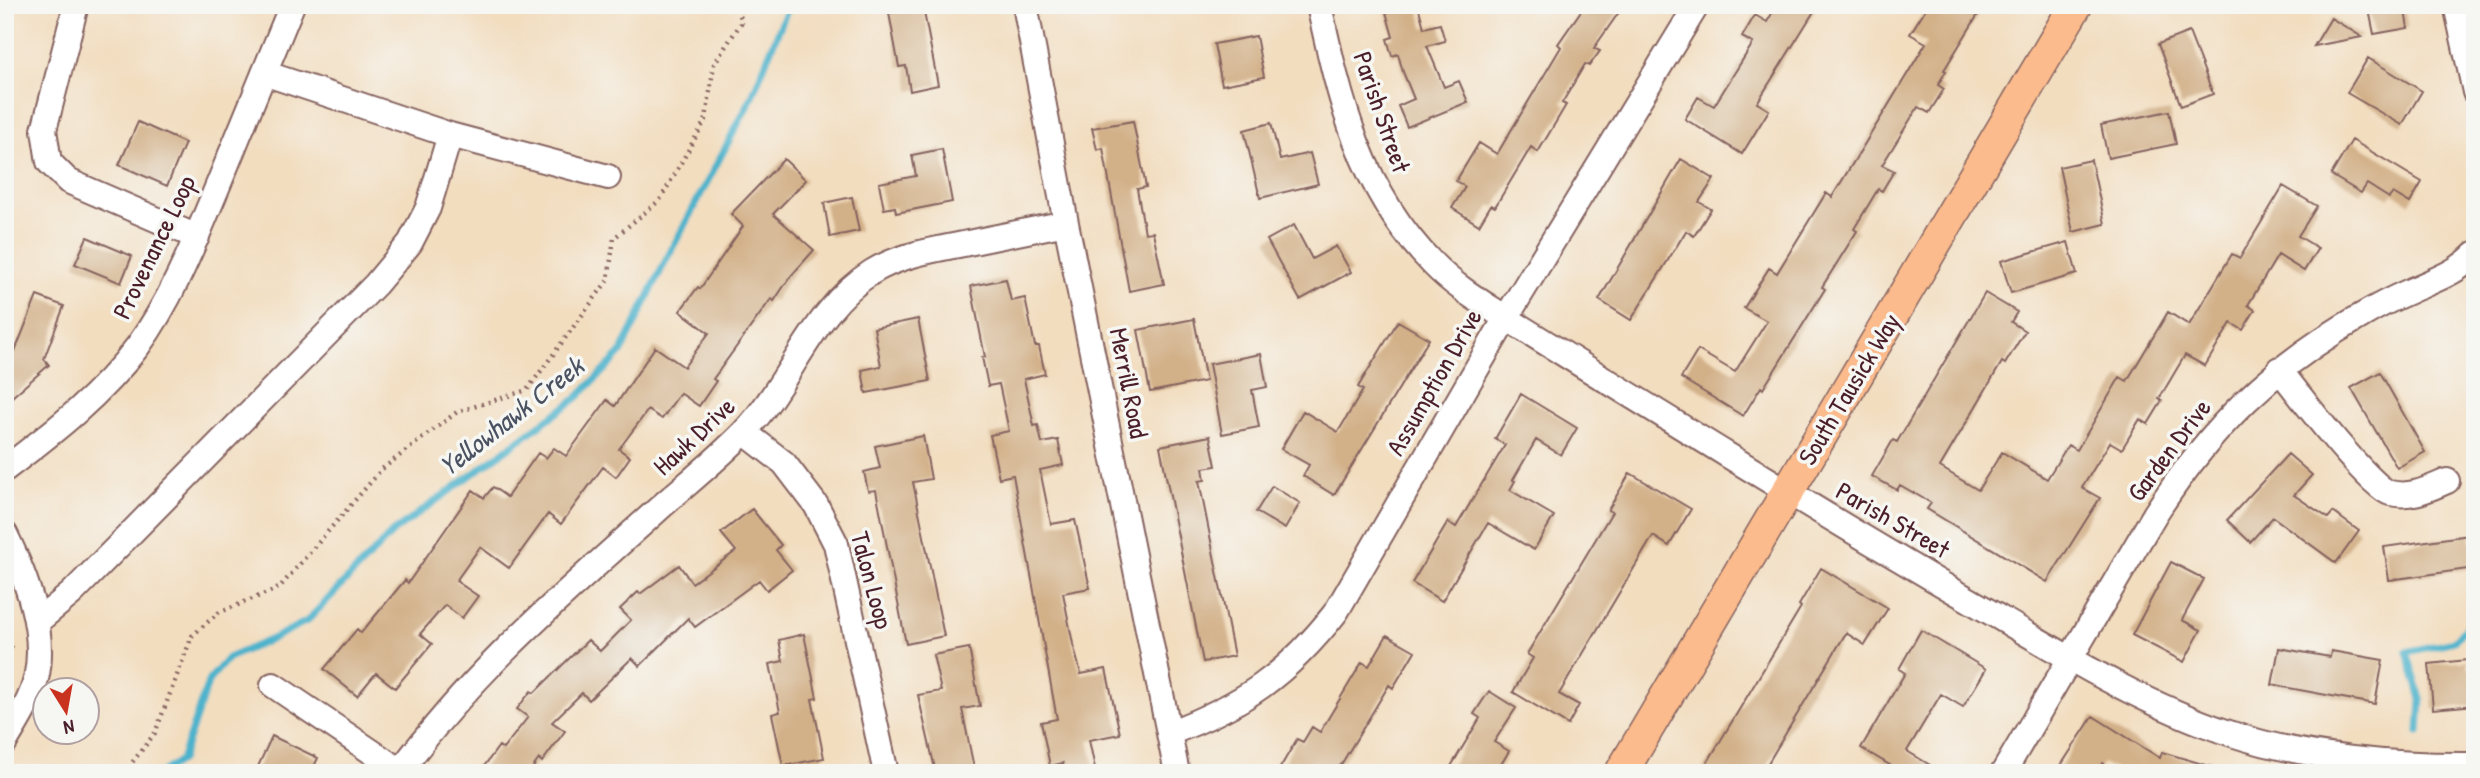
<svg xmlns="http://www.w3.org/2000/svg" width="2480" height="778" font-family="'Patrick Hand',sans-serif">
<style>
.lines{fill:none;stroke-linecap:round;stroke-linejoin:round}
.stream{stroke:#4eb3cc;stroke-width:7}
.building{fill:#d2b088}
.minor-casing{stroke:#85625f;stroke-width:28}
.major-casing{stroke:#85625f;stroke-width:35}
.path{stroke:#85625f;stroke-width:4.5;stroke-dasharray:2 5;stroke-linecap:butt}
.minor{stroke:#fff;stroke-width:24}
.major{stroke:#fbbb8c;stroke-width:32}
.labels{text-anchor:middle;stroke-width:7;stroke-linejoin:round;paint-order:stroke}
.street-label{font-size:26px;fill:#4a1f2b;stroke:#f6f6f2}
.water-label{font-size:28px;font-style:italic;fill:#4b5363;stroke:#f6f6f2}
</style>
<rect width="100%" height="100%" fill="#f6f6f2"/>
<filter id="ink" filterUnits="userSpaceOnUse"><feTurbulence type="fractalNoise" baseFrequency=".0143" numOctaves="2"/><feDisplacementMap in="SourceGraphic" scale="14" xChannelSelector="R" yChannelSelector="G"/><feConvolveMatrix kernelMatrix="1 2 1 2 8 2 1 2 1" color-interpolation-filters="sRGB"/></filter>
<filter id="wash" filterUnits="userSpaceOnUse"><feTurbulence type="fractalNoise" baseFrequency=".00686" numOctaves="4" result="noise"/><feDisplacementMap in="SourceGraphic" scale="28" xChannelSelector="R" yChannelSelector="G"/><feGaussianBlur stdDeviation="1.57" result="paint"/><feColorMatrix in="noise" values="0 0 0 0 0 0 0 0 0 0 0 0 0 0 0 0 0 1.4 0 .05"/><feComposite in="paint" operator="in"/></filter>
<g filter="url(#wash)">
<rect width="100%" height="100%" fill="#f2ddbf"/>
<g class="lines">
<path class="stream" d="M2419,732L2421,699L2407,652L2454,641L2475,616
M161,773L181,760L209,680L228,658L272,639L307,621L393,532L577,398L621,353L666,260L750,101L789,5"/>
</g>
<g id="blocks">
<path class="building" d="M1384,5H1418L1424,28L1440,24L1445,41L1427,46L1444,87L1459,81L1468,102L1407,127L1398,106L1414,99L1403,72L1398,54L1392,56L1387,39L1393,37Z
M1585,5H1624L1594,48L1600,51L1589,66L1585,64L1562,103L1566,105L1538,152L1531,147L1495,207L1491,205L1479,225L1452,208L1465,187L1456,181L1479,143L1497,154L1561,47L1558,44Z
M1777,5H1818L1757,103L1769,110L1742,154L1685,119L1698,97L1714,106L1753,43L1742,37L1755,15L1767,22Z
M1928,5H1984L1944,70L1946,71L1938,85L1944,89L1929,113L1918,107L1882,165L1894,171L1882,191L1878,189L1854,229L1857,231L1822,287L1825,289L1763,389L1761,387L1743,416L1681,378L1698,350L1735,372L1767,321L1744,308L1769,268L1777,273L1826,193L1832,197L1883,114L1926,43L1910,34Z
M2368,5H2404L2408,28L2374,34Z
M923,7L938,85L910,91L906,66L899,67L889,13Z
M2331,18L2362,37L2314,46Z
M2189,32L2213,94L2181,106L2158,44Z
M1256,36L1264,77L1222,85L1214,44Z
M2368,58L2422,91L2402,125L2347,93Z
M2169,111L2176,144L2108,158L2101,125Z
M1133,121L1146,187L1137,189L1145,233L1153,232L1164,284L1129,291L1103,148L1097,150L1092,128Z
M138,122L185,143L167,186L119,165Z
M1271,123L1280,160L1310,153L1318,184L1260,198L1244,130Z
M2352,140L2422,182L2410,203L2393,193L2389,198L2367,184L2361,193L2331,175Z
M942,149L952,202L896,213L895,207L884,209L879,183L916,176L912,155Z
M784,159L806,180L773,214L814,250L790,277L774,301L771,299L713,379L716,381L699,406L680,393L662,419L648,410L619,449L630,457L616,477L603,467L561,524L548,514L509,568L480,547L456,581L478,596L462,618L445,605L420,634L432,644L395,688L376,673L357,696L324,669L357,629L361,633L405,580L408,583L473,490L484,498L493,487L507,497L538,453L546,458L554,448L566,456L607,400L615,406L655,347L684,367L709,333L680,311L698,287L700,289L743,226L731,214Z
M1681,159L1714,179L1699,202L1711,209L1694,236L1686,231L1631,320L1599,300Z
M2091,160L2105,224L2073,232L2059,167Z
M2283,186L2317,206L2298,236L2318,248L2304,271L2278,255L2248,305L2255,310L2243,330L2231,323L2205,366L2185,355L2159,399L2162,401L2148,424L2140,419L2122,449L2110,442L2082,488L2100,498L2047,582L1927,509L1931,503L1900,485L1897,490L1872,476L1893,440L1897,442L1985,293L2017,312L2011,322L2025,331L2005,364L2002,362L1940,467L1978,490L2002,452L2047,479L2068,445L2077,450L2120,377L2127,381L2168,312L2189,325L2232,254L2240,258Z
M852,197L859,231L830,237L824,203Z
M1294,225L1312,259L1336,246L1351,272L1300,300L1267,240Z
M87,237L132,256L121,283L75,264Z
M2068,242L2077,274L2011,293L2001,261Z
M1006,279L1011,301L1025,298L1035,346H1039L1045,374L1024,379L1034,426L1038,425L1042,443L1058,440L1063,465L1040,470L1051,524L1075,520L1090,588L1063,593L1073,644L1081,674L1106,669L1120,734L1089,740L1096,773H1065L1063,763L1050,766L1041,722L1057,719L1013,475L999,478L990,435L1009,431L999,384L988,386L982,357H985L971,286Z
M37,296L64,306L44,359L49,365L5,403V339L15,351Z
M918,319L930,381L866,393L862,370L881,366L874,328Z
M1194,319L1206,381L1150,392L1138,330Z
M1398,321L1429,339L1334,495L1303,476L1309,465L1281,449L1303,411L1338,432L1363,390L1358,387Z
M1261,354L1267,387L1252,390L1259,427L1222,434L1209,364Z
M2380,372L2425,452L2397,468L2351,388Z
M1521,394L1577,428L1561,455L1536,440L1513,480L1515,481L1510,490L1554,516L1534,550L1488,523L1442,601L1412,583L1448,522L1456,527L1505,445L1495,439Z
M923,436L931,479L913,482L944,636L906,644L876,490L868,491L864,472L880,468L875,446Z
M1210,436L1216,466L1203,468L1205,480L1199,481L1234,656L1203,662L1160,446Z
M2288,454L2312,475L2294,495L2328,518L2333,512L2359,531L2336,563L2273,517L2250,542L2227,520Z
M1630,473L1691,509L1669,546L1653,536L1559,694L1579,705L1568,725L1513,692L1533,658L1527,654L1612,512L1608,510Z
M1272,486L1300,503L1285,529L1256,512Z
M752,509L781,545L776,550L792,570L767,590L759,580L695,627L688,618L640,666L632,658L589,700L582,693L552,722L565,731L542,762L539,759L529,773H479L499,746L503,749L528,717L517,709L531,691L534,693L588,640L600,651L631,620L620,609L638,592L640,594L679,565L692,583L736,551L721,533Z
M2470,535L2475,568L2389,580L2384,547Z
M2171,562L2204,579L2182,620L2201,630L2184,662L2132,635Z
M1821,568L1888,608L1865,645L1846,633L1762,773H1701L1801,607L1799,605Z
M1921,630L1986,669L1963,707L1941,694L1907,751L1943,773H1890L1893,767L1861,748L1905,673L1899,669Z
M804,634L817,698L812,699L824,758L783,766L772,714L780,712L770,664L783,661L779,640Z
M1387,635L1415,651L1393,688L1389,685L1336,773H1277L1297,739L1303,742L1312,727L1320,732L1362,662L1369,666Z
M969,648L980,706L962,709L975,773H936L918,695L941,691L933,655Z
M2279,648L2330,657L2331,651L2383,660L2375,704L2272,685Z
M2467,660L2468,669H2475V705L2433,709L2429,664Z
M1489,691L1516,708L1494,742L1509,751L1496,773H1447L1480,718L1474,714Z
M2093,716L2160,758L2162,752L2216,768L2215,773H2121L2103,763L2097,773H2056Z
M272,736L318,758L311,773H255Z"/>
</g>
</g>
<g filter="url(#ink)">
<use href="#blocks" fill-opacity="0" stroke="#85625f" stroke-width="2"/>
<g class="lines">
<g class="minor-casing">
<path id="minor" d="M76,5L44,130L49,162L68,181L197,237
M1025,5L1066,223L1177,773
M1319,5C1340,102 1361,191 1433,264C1454,286 1481,302 1506,318C1654,410 1802,502 1952,590C2043,642 2132,701 2232,734C2303,758 2400,766 2475,765
M2456,5L2475,92
M264,73L450,135L608,177
M2279,369C2296,391 2370,488 2390,493C2411,498 2428,489 2447,481
M744,432L784,463L816,505L836,544L886,773
M5,469C55,431 100,396 138,346C173,298 196,238 219,183C243,124 268,65 292,5
M5,534C26,577 47,631 36,679C31,701 16,723 5,742
M37,622L72,593L376,284L410,243L428,208L450,135
M273,685L400,771
M1169,733C1243,705 1287,675 1336,612L1506,318L1697,5
M399,773C471,673 563,595 654,513C684,486 716,461 744,432C791,383 813,309 872,272C901,254 935,250 968,243C1001,236 1033,230 1066,223
M2003,773L2155,514C2212,426 2272,366 2363,315C2378,306 2394,298 2410,291C2434,280 2457,273 2475,254"/>
</g>
<g class="major-casing">
<path id="major" d="M1621,773L2076,5"/>
</g>
<path class="path" d="M5,626L13,652
M124,773L155,733L192,636L218,613L279,588L382,469L457,412L527,390L608,280L614,238L660,200L706,119L714,64L741,23L739,5"/>
<use href="#minor" class="minor"/>
<use href="#major" class="major"/>
</g>
</g>
<g class="labels">
<g class="street-label">
<text transform="translate(1382 112) rotate(71)" y="9">Parish Street</text>
<text transform="translate(154 247) rotate(-64)" y="9">Provenance Loop</text>
<text transform="translate(1434 382) rotate(-60)" y="9">Assumption Drive</text>
<text transform="translate(1129 383) rotate(79)" y="9">Merrill Road</text>
<text transform="translate(1849 389) rotate(-59)" y="9">South Tausick Way</text>
<text transform="translate(694 436) rotate(-43)" y="9">Hawk Drive</text>
<text transform="translate(2169 450) rotate(-53)" y="9">Garden Drive</text>
<text transform="translate(1893 520) rotate(30)" y="9">Parish Street</text>
<text transform="translate(872 580) rotate(75)" y="9">Talon Loop</text>
</g>
<g class="water-label">
<text transform="translate(511 416) rotate(-38)" y="10">Yellowhawk Creek</text>
</g>
</g>
<rect width="2480" height="778" fill="none" stroke="#f6f6f2" stroke-width="28"/>
<g transform="translate(66 711) rotate(169)"><circle r="33" fill="#f6f6f2" stroke="#b1a0a2" stroke-width="2"/>
<path d="M0-5L12 26L0 18L-12 26Z" fill="#c8321e"/>
<text y="-10" font-size="19" font-weight="bold" text-anchor="middle" fill="#4a1f2b">N</text>
</g>
</svg>
